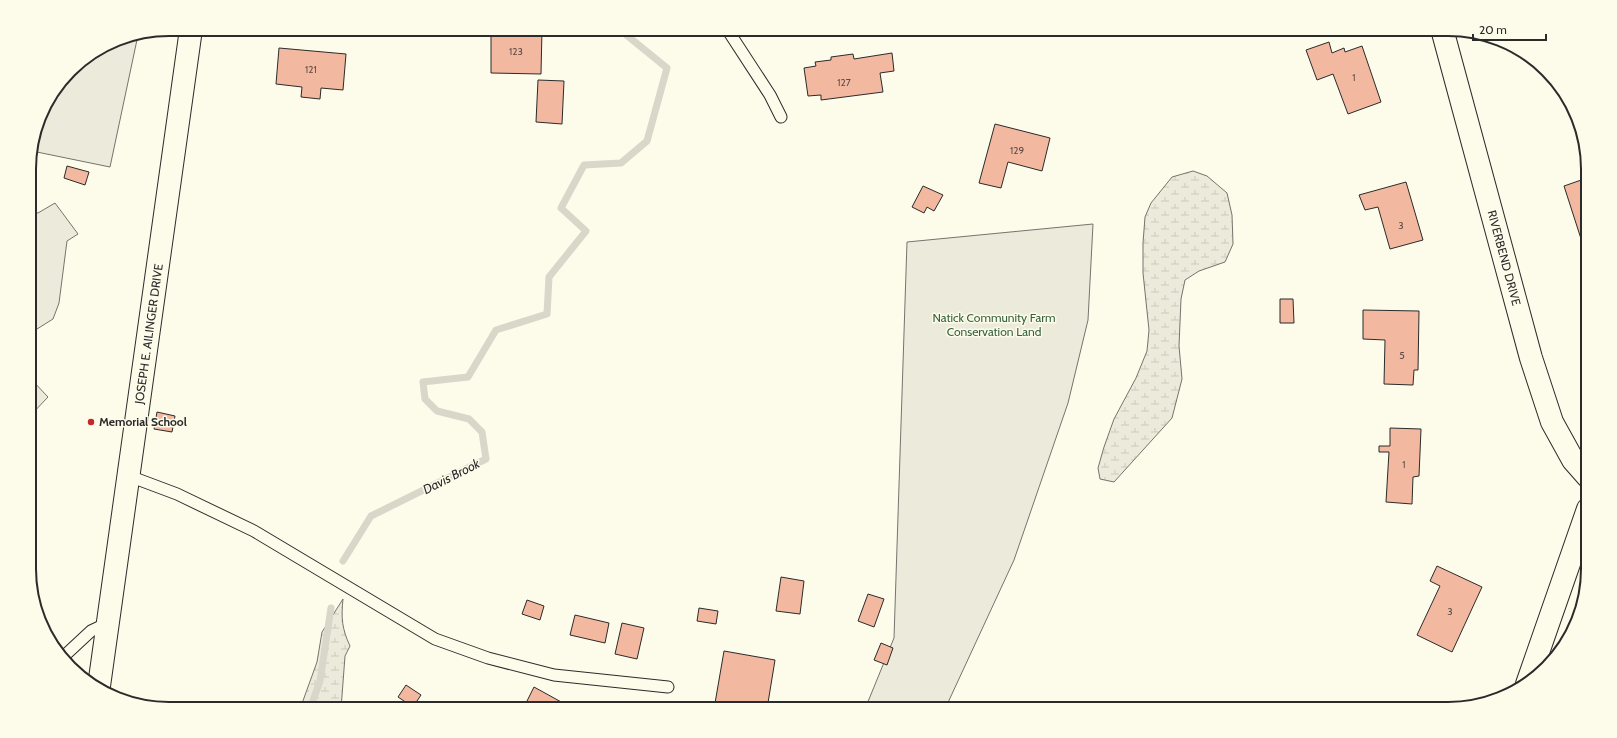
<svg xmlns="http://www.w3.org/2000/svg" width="1617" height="738" font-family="Cabin,sans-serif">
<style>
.green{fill:#ecebdb;stroke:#74746e}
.wetland{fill:url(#wetland-marsh);stroke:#74746e}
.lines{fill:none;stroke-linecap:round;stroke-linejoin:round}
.stream{stroke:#d8d7c9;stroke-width:7}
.building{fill:#f2b8a0;stroke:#2b2b2b}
.lane-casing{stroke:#2b2b2b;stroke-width:13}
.street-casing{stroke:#2b2b2b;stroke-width:24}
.lane{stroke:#fdfbea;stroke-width:11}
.street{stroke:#fdfbea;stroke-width:22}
.poi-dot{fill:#c62828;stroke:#fdfbea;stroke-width:1.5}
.labels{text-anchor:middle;stroke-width:3;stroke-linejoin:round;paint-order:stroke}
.number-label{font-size:10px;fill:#5d4e48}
.street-label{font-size:12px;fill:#2b2b2b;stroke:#fdfbea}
.park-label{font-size:12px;fill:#34623c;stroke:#fdfbea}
.poi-label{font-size:12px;font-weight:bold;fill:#2b2b2b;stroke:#fdfbea;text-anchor:start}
.water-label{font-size:13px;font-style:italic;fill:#2b2b2b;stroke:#fdfbea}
.rim{fill:none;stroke:#2b2b2b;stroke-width:2}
</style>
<defs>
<pattern id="wetland-marsh" width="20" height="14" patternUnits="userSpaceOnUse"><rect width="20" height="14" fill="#ecebdb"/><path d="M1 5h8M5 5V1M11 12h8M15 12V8" fill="none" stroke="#cbcabc"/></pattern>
</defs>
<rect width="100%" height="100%" fill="#fdfbea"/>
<path class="green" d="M138,35L110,167L32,151L44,107L77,64L116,40Z
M55,203L78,234L67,241L59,303L53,319L37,329L30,330L29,211L38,213Z
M1093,224L1088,320L1068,403L1014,560L945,709H865L894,638L907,242Z
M30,378L48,397L30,416Z"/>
<path class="wetland" d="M1193,171L1207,176L1227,193L1232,215L1233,244L1225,262L1199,271L1185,280L1181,299L1179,346L1182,379L1172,418L1114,482L1100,479L1098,468L1104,447L1114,419L1136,378L1147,351L1149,330L1143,273V243L1145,217L1151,203L1172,177Z
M343,599C341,618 342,629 350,646L345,656L341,709H300L317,662L322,632Z"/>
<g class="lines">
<path class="stream" d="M343,561L371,516L486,459L482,432L469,419L437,411L425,399L423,382L468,377L496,330L547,314L549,277L586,231L561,208L584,165L621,163L647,141L667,68L619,29
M310,709L320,681L331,608"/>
</g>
<path class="building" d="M491,29H542L541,74L491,73Z
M1329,42L1332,53L1344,48L1345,52L1362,46L1381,102L1348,114L1333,74L1317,80L1306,50Z
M279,48L346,54L343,90L321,88L320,99L301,97L302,87L276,84Z
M892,53L894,71L880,73L883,92L821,100V95L808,96L804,68L816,66L815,62L831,60V57L853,54L854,59Z
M538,80L564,81L562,124L536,122Z
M995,124L1050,138L1042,171L1008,162L1001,188L979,183Z
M67,166L89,172L85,185L64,178Z
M1587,178V244L1583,245L1564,186Z
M1406,182L1423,240L1390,249L1378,207L1365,210L1359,195Z
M923,186L943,195L934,211L927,207L924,213L912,207Z
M1280,299H1293L1294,323H1280Z
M1363,310L1419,311L1418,370H1414L1413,385L1384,384L1385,340L1363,339Z
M157,412L175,416L172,432L154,429Z
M1390,428L1421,429L1419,476L1413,477L1412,504L1386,502L1389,452H1379V446H1390Z
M1437,566L1482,587L1452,652L1417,635L1440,586L1430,581Z
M781,577L804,581L800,614L776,611Z
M868,594L884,599L874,627L858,621Z
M527,600L544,606L540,620L522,614Z
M699,608L718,611L716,624L697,621Z
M575,615L609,623L605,643L570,635Z
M622,623L644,628L637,659L615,654Z
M881,643L893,648L887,665L874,660Z
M724,651L775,660L767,709H714Z
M406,685L421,695L413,707L398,697Z
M534,687L574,709H523Z"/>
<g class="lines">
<g class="lane-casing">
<path id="lane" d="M727,29L770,95L781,117
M129,476L177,494L254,531L435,639L488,658L554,675L668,687
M62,658L91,631L108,623"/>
</g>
<g class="street-casing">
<path id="street" d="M1442,29L1531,358L1552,422L1573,460L1588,477
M1527,684L1588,509
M99,686L191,29"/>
</g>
<use href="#lane" class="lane"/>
<use href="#street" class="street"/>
</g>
<circle class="poi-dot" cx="91" cy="422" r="4"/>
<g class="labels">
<g class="number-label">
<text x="516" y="55">123</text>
<text x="311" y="73">121</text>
<text x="1354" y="81">1</text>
<text x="844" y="86">127</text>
<text x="1017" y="154">129</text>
<text x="1401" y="229">3</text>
<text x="1402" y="359">5</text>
<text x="1404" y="468">1</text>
<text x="1450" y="615">3</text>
</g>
<g class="street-label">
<text transform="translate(1504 258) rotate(75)" y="4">RIVERBEND DRIVE</text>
<text transform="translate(149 334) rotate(-82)" y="4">JOSEPH E. AILINGER DRIVE</text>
</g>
<g class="park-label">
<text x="994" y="322">Natick Community Farm<tspan x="994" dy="14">Conservation Land</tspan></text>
</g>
<g class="poi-label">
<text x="99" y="426">Memorial School</text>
</g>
<g class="water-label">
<text transform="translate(451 476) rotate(-27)" y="5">Davis Brook</text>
</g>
</g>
<path d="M0 0H1617V738H0ZM169 36H1448A133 133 0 0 1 1581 169V569A133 133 0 0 1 1448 702H169A133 133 0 0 1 36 569V169A133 133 0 0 1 169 36Z" fill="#fdfbea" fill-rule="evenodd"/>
<path class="rim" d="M169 36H1448A133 133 0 0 1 1581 169V569A133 133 0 0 1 1448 702H169A133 133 0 0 1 36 569V169A133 133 0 0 1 169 36Z"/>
<path d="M1473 34v6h73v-6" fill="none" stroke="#2b2b2b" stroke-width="2"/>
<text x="1479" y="34" font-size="12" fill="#2b2b2b" stroke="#fdfbea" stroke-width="3" paint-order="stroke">20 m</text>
</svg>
